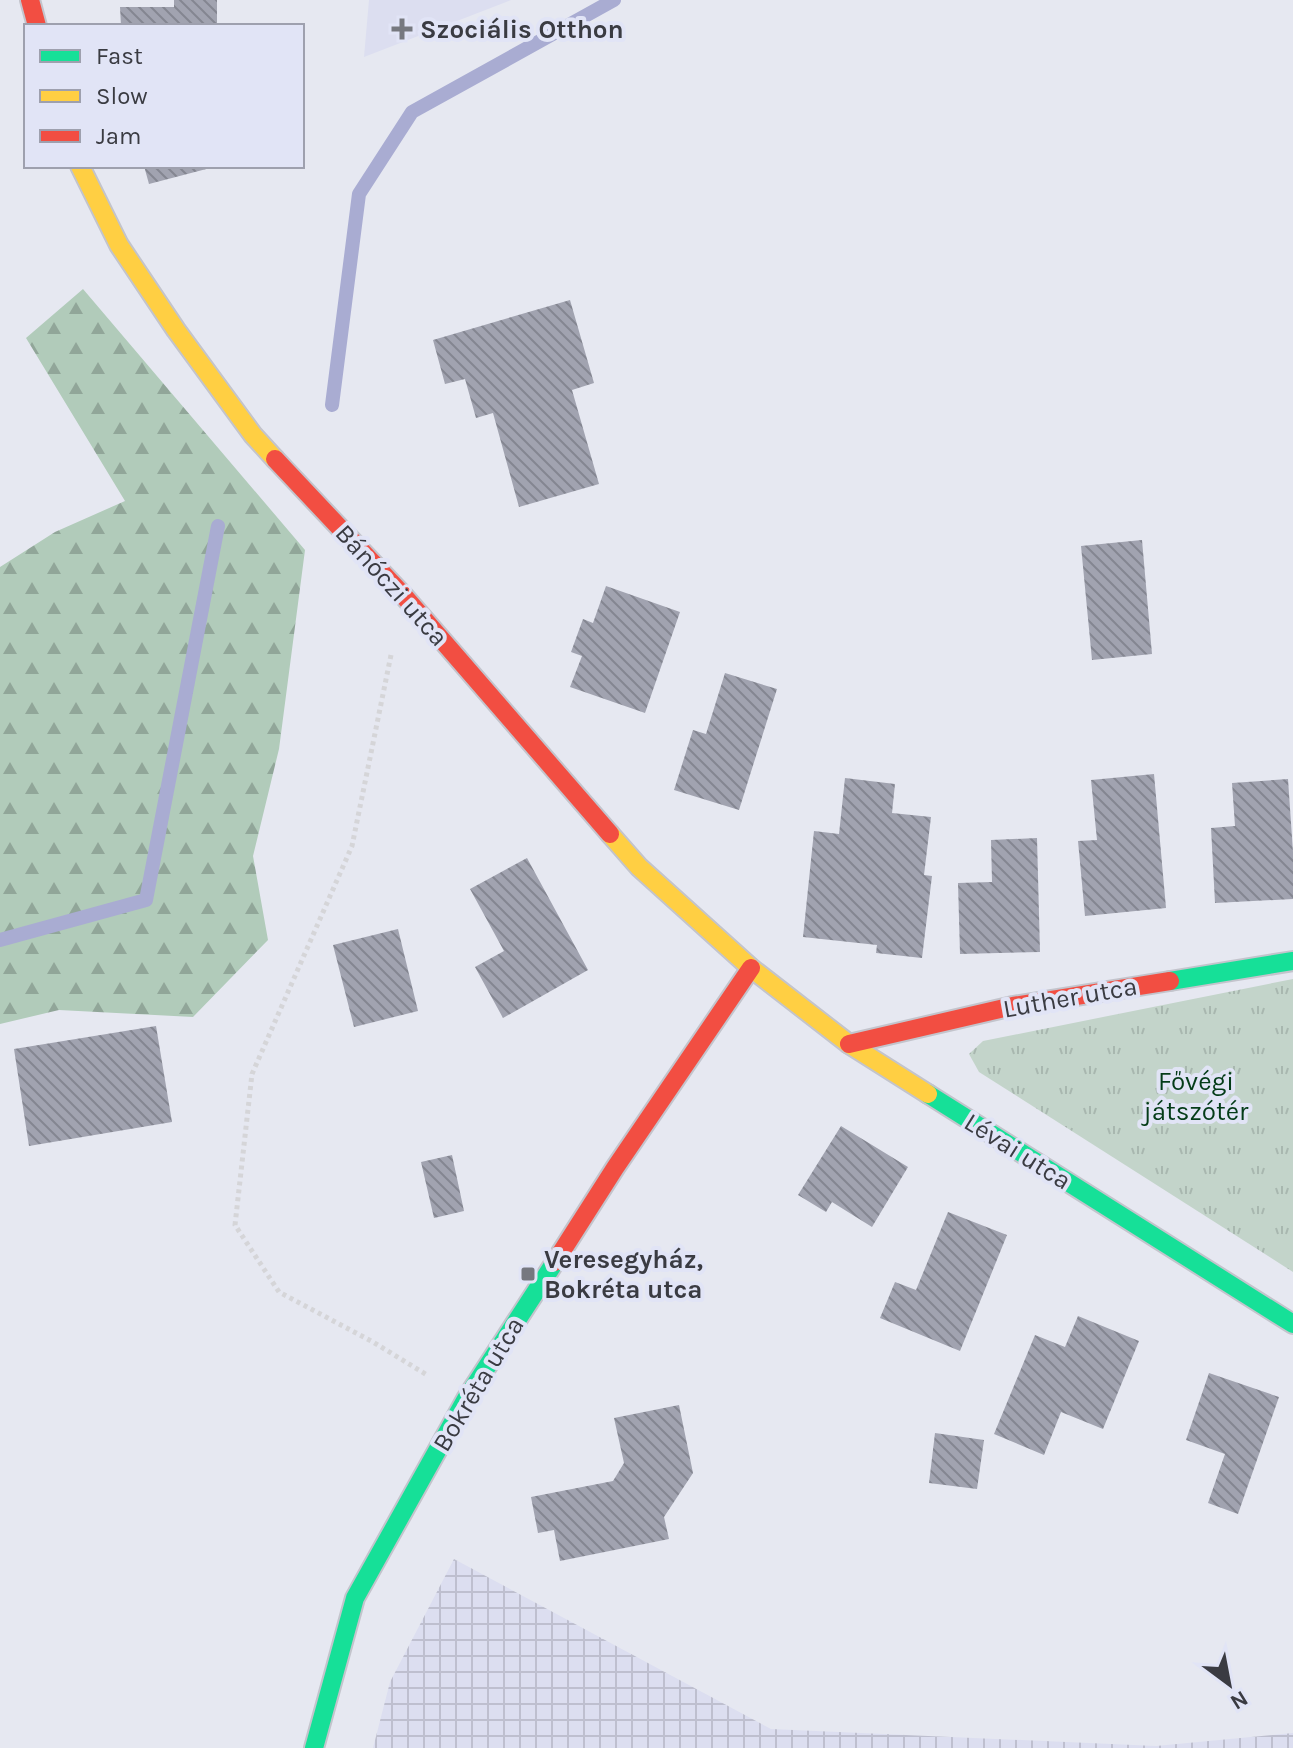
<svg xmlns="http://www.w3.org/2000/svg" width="1293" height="1748" font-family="Karla,sans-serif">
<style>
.built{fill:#dcdef0}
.industrial{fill:url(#industrial-grid)}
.forest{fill:url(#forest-firs)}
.park{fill:url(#park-tufts)}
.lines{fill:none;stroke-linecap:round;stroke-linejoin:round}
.stream{stroke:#a9acd2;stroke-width:14}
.building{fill:url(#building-back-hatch)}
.fast-casing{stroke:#c3c4cc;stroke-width:22}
.slow-casing{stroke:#c3c4cc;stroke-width:22}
.jam-casing{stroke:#c3c4cc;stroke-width:22}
.path{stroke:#d5d5d8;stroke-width:5;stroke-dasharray:4 4;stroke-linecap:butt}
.fast{stroke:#16e098;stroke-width:18}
.slow{stroke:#ffcf43;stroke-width:18}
.jam{stroke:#f24e42;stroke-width:18}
.poi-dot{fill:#76787f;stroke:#e1e4f6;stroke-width:3}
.labels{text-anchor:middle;stroke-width:8;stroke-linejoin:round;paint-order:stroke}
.poi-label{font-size:26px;font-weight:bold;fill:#3a3b42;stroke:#e1e4f6;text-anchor:start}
.street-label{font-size:26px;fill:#3a3b42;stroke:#e1e4f6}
.park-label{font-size:26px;fill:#043c18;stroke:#e1e4f6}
</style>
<defs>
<pattern id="industrial-grid" width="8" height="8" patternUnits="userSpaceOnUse" patternTransform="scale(2)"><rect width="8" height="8" fill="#dcdef0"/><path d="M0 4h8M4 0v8" fill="none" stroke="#bebfcf"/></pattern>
<pattern id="forest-firs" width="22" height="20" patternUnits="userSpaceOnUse" patternTransform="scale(2)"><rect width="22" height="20" fill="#b1cbba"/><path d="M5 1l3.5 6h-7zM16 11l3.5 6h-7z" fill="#91a699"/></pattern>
<pattern id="park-tufts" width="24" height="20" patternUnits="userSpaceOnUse" patternTransform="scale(2)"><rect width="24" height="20" fill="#c3d4ca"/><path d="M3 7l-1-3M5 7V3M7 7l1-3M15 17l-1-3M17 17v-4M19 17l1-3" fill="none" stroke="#a8b7af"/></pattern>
<pattern id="building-back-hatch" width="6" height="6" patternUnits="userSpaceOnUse" patternTransform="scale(2)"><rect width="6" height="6" fill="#a1a3b0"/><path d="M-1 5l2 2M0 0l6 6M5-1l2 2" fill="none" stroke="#848691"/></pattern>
</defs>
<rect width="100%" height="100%" fill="#e6e8f1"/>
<path class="built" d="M369,0H511L364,57Z"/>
<path class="industrial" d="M454,1559L771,1729L1156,1746L1293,1733V1748H373L390,1682Z"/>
<path class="forest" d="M83,289L305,550L279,749L253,856L268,940L193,1017L59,1010L0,1024V567L55,532L125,501L26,338Z"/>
<path class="park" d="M1293,979V1272L979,1072L969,1054L983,1041Z"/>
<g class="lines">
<path class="stream" d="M332,405L359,194L412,112L614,0
M0,940L146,900L218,526"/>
</g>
<path class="building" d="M174,0H217V26H121L120,7H174Z
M144,166H214V167L149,184Z
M570,300L594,383L572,390L599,484L519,507L493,413L476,418L465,379L445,384L433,340Z
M1142,540L1152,654L1092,660L1081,546Z
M606,586L680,612L645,713L570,687L582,656L571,652L583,619L593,623Z
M725,673L777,689L739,810L674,790L693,730L706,734Z
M1154,774L1166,908L1085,916L1078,841L1097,840L1091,780Z
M845,778L895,784L892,813L931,817L924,875L932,876L922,958L876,953L877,945L803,937L814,831L839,834Z
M1288,779L1293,852V899L1215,903L1211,828L1235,826L1232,783Z
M1037,838L1040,952L960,954L958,883L992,882L991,840Z
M527,858L588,970L503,1018L475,967L504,951L470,889Z
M398,929L418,1011L354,1027L333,945Z
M156,1026L172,1122L29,1146L14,1049Z
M841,1126L908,1167L872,1227L832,1202L826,1212L798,1195Z
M452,1155L464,1211L434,1218L421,1162Z
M948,1212L1007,1235L960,1351L880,1318L895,1282L916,1290Z
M1078,1316L1139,1341L1103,1429L1061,1412L1044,1455L994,1434L1035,1335L1065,1347Z
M1209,1373L1279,1397L1238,1514L1208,1503L1225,1454L1186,1440Z
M679,1405L693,1473L664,1517L669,1539L560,1561L554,1530L538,1533L531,1497L613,1481L624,1463L614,1418Z
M935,1433L984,1440L977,1489L929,1483Z"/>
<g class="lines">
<g class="fast-casing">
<path id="fast" d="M1170,981L1293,961
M928,1094L1293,1324
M314,1748L355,1598L466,1399L555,1262"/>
</g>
<g class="slow-casing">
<path id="slow" d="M80,166L119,245L176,330L253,435L275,459
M610,834L639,867L751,968L849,1044L928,1094"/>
</g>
<g class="jam-casing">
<path id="jam" d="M30,0L37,26
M275,459L403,595L610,834
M849,1044L1013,1006L1170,981
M555,1262L615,1168L751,968"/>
</g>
<path class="path" d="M391,655L352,846L252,1074L235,1225L279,1292L373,1342L427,1375"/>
<use href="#fast" class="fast"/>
<use href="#slow" class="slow"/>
<use href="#jam" class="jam"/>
</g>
<g class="poi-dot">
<path d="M398 17h8v8h8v8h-8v8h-8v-8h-8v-8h8z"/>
<rect x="520" y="1266" width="16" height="16" rx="4"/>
</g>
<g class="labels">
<g class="poi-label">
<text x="420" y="38">Szociális Otthon</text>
<text x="544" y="1268">Veresegyház,<tspan x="544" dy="30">Bokréta utca</tspan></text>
</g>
<g class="street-label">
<text transform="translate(392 585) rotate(48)" y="9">Bánóczi utca</text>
<text transform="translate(1070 997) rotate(-10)" y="9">Luther utca</text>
<text transform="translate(1018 1151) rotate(32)" y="9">Lévai utca</text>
<text transform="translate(478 1384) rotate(-59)" y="9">Bokréta utca</text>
</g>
<g class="park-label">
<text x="1196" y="1090">Fővégi<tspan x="1196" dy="30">játszótér</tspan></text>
</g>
</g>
<rect x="24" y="24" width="280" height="144" fill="#e1e4f6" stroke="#9ea0ae" stroke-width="2"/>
<rect x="40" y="50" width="40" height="12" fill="#16e098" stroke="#9ea0ae" stroke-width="2"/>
<text x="96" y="64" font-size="24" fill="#3a3b42">Fast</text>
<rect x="40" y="90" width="40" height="12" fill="#ffcf43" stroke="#9ea0ae" stroke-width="2"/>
<text x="96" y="104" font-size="24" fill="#3a3b42">Slow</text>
<rect x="40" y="130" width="40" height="12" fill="#f24e42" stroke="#9ea0ae" stroke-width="2"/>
<text x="96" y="144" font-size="24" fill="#3a3b42">Jam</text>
<g transform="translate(1229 1684) rotate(148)" stroke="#e1e4f6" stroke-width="6" paint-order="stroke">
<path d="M0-6L14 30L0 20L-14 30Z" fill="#3a3b42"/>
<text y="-12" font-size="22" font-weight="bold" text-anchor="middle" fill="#3a3b42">N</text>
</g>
</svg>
